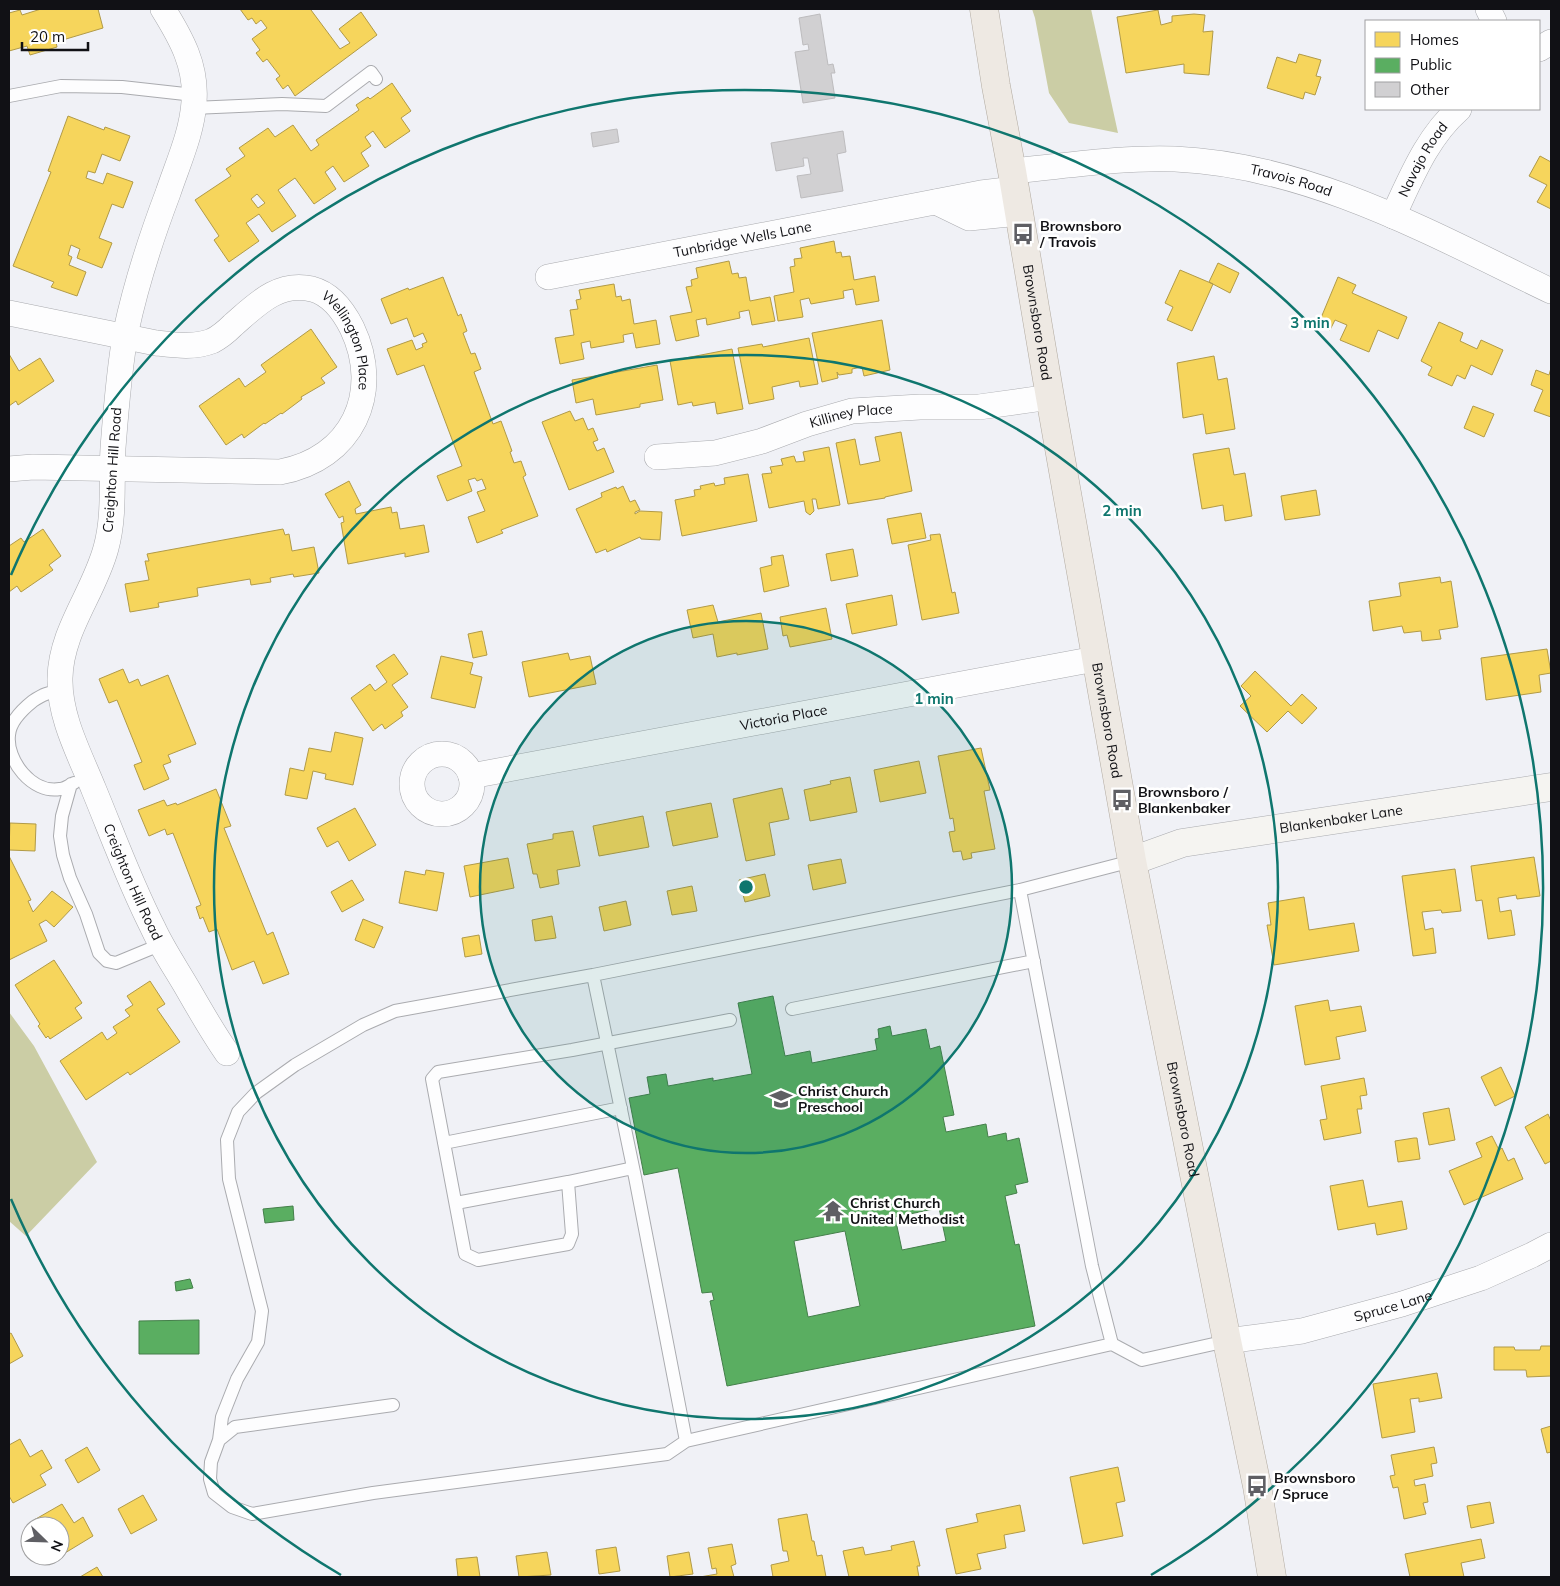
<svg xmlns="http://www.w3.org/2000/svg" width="1560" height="1586" font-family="Mulish,sans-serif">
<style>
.forest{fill:#cbcda5}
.homes{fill:#f6d55c;stroke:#b19a47;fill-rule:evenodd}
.public{fill:#5aae61;stroke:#447f4a;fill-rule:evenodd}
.building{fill:#d1d0d2;stroke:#bdbcbe}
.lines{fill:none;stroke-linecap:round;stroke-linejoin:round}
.lane-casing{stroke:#aaabaf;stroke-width:14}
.street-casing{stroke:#aaabaf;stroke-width:26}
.secondary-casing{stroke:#aaabaf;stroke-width:29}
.primary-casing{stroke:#b1aaa0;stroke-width:29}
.lane{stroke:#fdfdfe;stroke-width:12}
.street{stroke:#fdfdfe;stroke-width:25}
.secondary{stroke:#f5f4f1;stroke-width:28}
.primary{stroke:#eee9e3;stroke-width:28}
.ring{fill:none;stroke:#0f766e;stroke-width:2.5}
.labels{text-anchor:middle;stroke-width:5;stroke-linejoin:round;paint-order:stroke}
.street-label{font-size:14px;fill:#111115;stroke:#fff}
.poi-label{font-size:14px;font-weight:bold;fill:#111115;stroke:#fff;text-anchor:start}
.centre{fill:#0f766e;stroke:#fff;stroke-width:2.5}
.ring-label{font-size:15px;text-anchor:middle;font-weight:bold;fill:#0f766e;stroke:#fff;stroke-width:5;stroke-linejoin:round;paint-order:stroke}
</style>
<rect width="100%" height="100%" fill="#f0f1f6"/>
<path class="forest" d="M1032,9H1091L1118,133L1069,123L1049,93L1035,18Z
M9,1012L34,1046L97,1162L26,1236L9,1221Z"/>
<path class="homes" d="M41,9H98L103,28L56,42L57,47L30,55L27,46L9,51V13L20,10L22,15Z
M240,9H312L311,10L340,49L350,43L339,29L361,12L377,35L295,96L288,85L283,89L276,79L280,76L267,59L263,62L256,53L260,50L252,39L267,28L261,20L256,24L252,18L248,20Z
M1158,10L1161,25L1172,22V16L1194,14L1205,15L1203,32L1213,31L1209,75L1184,73V64L1126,73L1117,17Z
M1299,54L1321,60L1316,76L1321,77L1315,95L1305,92L1303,99L1267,88L1277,57L1296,63Z
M392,83L411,111L401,118L410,131L385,148L373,131L365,137L371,146L361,153L369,166L344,182L333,166L325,172L336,189L314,204L295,178L278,190L296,216L272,232L259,214L246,223L259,241L229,262L214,240L219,236L195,200L231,176L226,169L245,156L239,148L268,128L275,137L293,125L311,151L319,145L316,140L359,110L356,105L368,97L370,99ZM257,194L265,203L258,208L251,199Z
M68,116L104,130L105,127L130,136L120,161L102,154L95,173L88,171L86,178L103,184L107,173L133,182L123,208L112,204L99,238L112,243L102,268L77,258L80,249L71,245L68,255L72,257L69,265L86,272L77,296L51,287L54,282L13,266L51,172L48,171Z
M1540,156L1551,162V209L1537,202L1547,185L1529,176Z
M834,241L836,253L841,252L842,257L850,256L854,280L875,276L879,301L856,305L853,289L843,291L844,298L811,304L809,298L800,300L803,317L778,321L774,296L794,292L790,267L795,266L794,259L802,258L800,248Z
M729,261L732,274L738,273L739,278L746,277L750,301L770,297L775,321L752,325L749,310L739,312L740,318L707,325L706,318L696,320L699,336L676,341L670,316L692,312L686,287L692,286L691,280L698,278L696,268Z
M1218,263L1239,273L1230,293L1209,282Z
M1180,270L1213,284L1192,331L1167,320L1173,307L1165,303Z
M443,277L458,316L461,314L467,331L463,333L471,354L475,353L481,369L474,372L493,424L501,421L512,451L510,452L514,463L521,461L526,475L523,477L538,516L501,530L503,533L477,543L468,517L485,511L477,492L486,489L482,479L477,481L475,478L468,480L472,491L447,501L437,476L462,466L424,365L397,375L387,349L412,340L416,350L423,347L422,344L427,342L423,333L414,337L407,318L391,324L381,299L408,288L409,290Z
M1338,277L1356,285L1352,293L1407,317L1398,339L1378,330L1369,352L1340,340L1347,325L1335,320L1330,330L1318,325Z
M614,284L616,297L621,296L622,301L630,299L634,324L656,320L660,344L636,348L633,333L623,335L624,342L591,348L590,341L581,343L584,359L560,364L555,338L574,335L570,310L578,309L576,300L581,299L579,290Z
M882,320L890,370L864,376L862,367L852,369V373L839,375L837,372L838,378L822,382L812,333Z
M1439,322L1463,333L1460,341L1477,349L1481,340L1503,350L1492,375L1471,365L1465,379L1457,375L1452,386L1428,375L1432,367L1421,361Z
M311,329L337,367L321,378L325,383L301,397L302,399L282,414L281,413L265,424L264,423L244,438L242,434L226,445L199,406L239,378L245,387L266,372L261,365Z
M809,338L818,384L800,387L799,381L772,387L774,399L749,404L738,348L762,344L763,347Z
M732,349L743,409L717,414L715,402L693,406L692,402L678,405L670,361Z
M9,354L19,371L40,358L54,381L18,405L16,401L9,406Z
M1214,356L1218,380L1227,378L1235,429L1206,434L1203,414L1183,418L1177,363Z
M657,365L663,400L640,404V407L596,415L593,399L576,403L572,380Z
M1551,368V417L1534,411L1543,390L1531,385L1536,370L1549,375Z
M1473,406L1494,414L1484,437L1464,428Z
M570,411L575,421L583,418L588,430L593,428L598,440L593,442L597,451L604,448L614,472L569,490L542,422Z
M901,432L912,491L885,497V498L848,504L836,443L855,439L860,465L880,461L875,437Z
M829,447L840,505L818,509L816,499H812L814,511L810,515L806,512L804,501L769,508L762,474L772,473L770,467L783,465L781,459L794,456L796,462L805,461L803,452Z
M1229,448L1234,475L1245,473L1252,516L1225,521L1223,505L1202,509L1193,454Z
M748,474L757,521L682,536L675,500L695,496L694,490L701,489L700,486L714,483L715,486L725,484L724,478Z
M349,481L361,505L355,509L356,514L391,507L392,513L397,512L400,529L424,525L429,552L405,557V553L348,564L341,523L344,522L343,516L339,518L325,494Z
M623,486L630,502L635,500L640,510L635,512V514L640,511L662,512L660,540L641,539L640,537L607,552L606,549L596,553L576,509L602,497L601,493L616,487L617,489Z
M1316,490L1320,515L1285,520L1281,496Z
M921,513L926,538L892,544L887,519Z
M43,529L61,556L49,565L53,570L21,592L17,586L9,592V546L21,538L24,542Z
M283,529L285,535L289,534L292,551L314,547L319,573L294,577L293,574L270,578L271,582L251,585L250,579L197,588L198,596L158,603L159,607L130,612L125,584L149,580L145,561H149L147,554Z
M940,534L952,593L955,592L959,613L922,620L908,545L931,540L930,535Z
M853,549L858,576L831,581L826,554Z
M783,555L789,586L764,592L760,568L772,565L771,557Z
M1440,577L1441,583L1451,581L1458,627L1439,630L1441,639L1422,641L1421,631L1404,633L1402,626L1373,631L1369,601L1401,596L1399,583Z
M892,595L897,625L852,634L846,604Z
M713,605L718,622L761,613L768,649L737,655V653L717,657L713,634L693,638L687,610Z
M826,608L832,639L790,647L787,635L783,636L780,617Z
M482,631L487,655L473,658L468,634Z
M1547,649L1551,673L1539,675L1541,692L1486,700L1481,658Z
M568,653L570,660L590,656L596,684L529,697L522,662Z
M394,654L408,674L392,685L408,707L401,712L403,716L385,729L382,724L373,731L351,698L370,684L375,691L387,682L376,666Z
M441,656L473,663L470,674L482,677L475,708L431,698Z
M123,669L129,683L138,679L141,686L168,675L196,744L168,755L171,762L163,765L169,779L144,790L134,765L142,762L117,700L109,703L99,679Z
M1255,671L1291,706L1302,694L1317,708L1302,724L1288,711L1267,732L1240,706L1251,696L1241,686Z
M335,732L363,738L353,785L325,779L326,774L313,771L307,799L285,795L290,768L304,771L309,748L331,752Z
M981,748L990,790L984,791L995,849L971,853L972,858L963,860L961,851L953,852L949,832L955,831L953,818L950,819L938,756Z
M919,761L926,793L880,802L874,770Z
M850,777L857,812L810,821L804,790L831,784L830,781Z
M782,788L789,819L769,823L775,855L746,861L733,799Z
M216,789L231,826L224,828L267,935L273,932L289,974L263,984L254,961L232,970L217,929L209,932L203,917L200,919L196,907L201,905L173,833L167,835L165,829L149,836L138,810L164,800L167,806L176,803L177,805Z
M711,803L718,837L673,846L666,812Z
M355,808L376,845L349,861L338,841L327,847L317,828Z
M643,816L649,847L599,856L593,826Z
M10,823L36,824L35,851L9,850Z
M573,831L580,866L557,870L559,884L540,888L537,874H533L527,844L553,839V834Z
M9,856L31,900L28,901L33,912L52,891L73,907L54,927L46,920L39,924L47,941L9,960Z
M1534,857L1540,896L1517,899L1516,895L1498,898L1500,912L1511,910L1515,935L1488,939L1482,900L1476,901L1471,866Z
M508,858L514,888L470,897L464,866Z
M841,859L846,883L813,890L808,865Z
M1455,869L1461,911L1442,913L1441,910L1422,912L1425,930L1433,928L1436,953L1413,956L1402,876Z
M426,870L444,873L437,911L399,903L405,871L425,875Z
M765,874L770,896L745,902L739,880Z
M352,880L364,900L342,912L331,892Z
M692,886L697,911L672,915L667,891Z
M1304,897L1309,930L1354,923L1359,951L1274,965L1267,925H1271L1268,903Z
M626,901L631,925L604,931L599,907Z
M552,916L556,938L535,941L532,920Z
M363,919L383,927L374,948L355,940Z
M479,935L482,954L465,957L462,938Z
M54,960L82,1003L75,1008L82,1018L50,1039L48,1036L46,1038L38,1026L40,1024L15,985Z
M150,981L165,1004L157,1009L180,1042L130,1075L128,1072L86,1100L60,1061L102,1032L107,1040L117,1033L113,1027L130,1016L125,1010L133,1005L127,996Z
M1328,1000L1330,1011L1361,1006L1366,1031L1336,1037L1340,1059L1305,1065L1295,1006Z
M1501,1067L1515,1096L1495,1106L1481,1077Z
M1364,1078L1367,1095L1360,1096L1362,1109H1357L1361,1133L1324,1140L1320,1120L1327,1119L1321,1086Z
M1449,1108L1455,1140L1429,1145L1423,1113Z
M1548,1114L1551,1121V1161L1545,1164L1525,1127Z
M1492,1136L1499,1150L1502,1148L1508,1161L1514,1158L1523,1179L1464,1205L1449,1171L1482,1157L1476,1143Z
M1414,1138H1417L1420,1159L1398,1162L1395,1141Z
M1363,1180L1368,1207L1402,1201L1407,1229L1377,1235L1375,1223L1338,1230L1330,1186Z
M11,1333L23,1356L9,1364V1334Z
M1541,1346H1551V1376L1527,1377L1526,1370H1494V1347H1514L1515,1350H1540Z
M1437,1373L1442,1398L1419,1402V1398L1410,1399L1415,1432L1382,1438L1373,1384Z
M1551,1426V1452L1547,1453L1541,1429Z
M20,1439L30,1457L42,1450L52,1468L40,1475L46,1485L13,1503L9,1496V1445Z
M87,1447L100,1470L78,1483L65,1460Z
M1434,1447L1437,1463L1431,1464L1433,1476L1414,1480L1415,1486L1425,1484L1428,1502L1423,1503L1426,1514L1404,1519L1398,1487L1393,1488L1390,1476L1395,1475L1391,1455Z
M1118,1467L1125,1501L1116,1503L1123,1536L1083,1544L1070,1477Z
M143,1495L157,1520L131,1534L118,1509Z
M1490,1502L1494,1523L1471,1528L1467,1506Z
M62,1504L74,1523L83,1517L93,1536L60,1556V1526H37L34,1520Z
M1020,1505L1025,1531L1004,1535L1006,1548L977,1554L981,1569L956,1574L946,1529L978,1522L976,1514Z
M807,1514L812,1541H814L817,1556L822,1555L826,1577H773L771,1565L789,1561L787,1551H783L778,1519Z
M1481,1539L1485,1558L1461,1563L1464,1577H1410L1405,1554Z
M914,1541L920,1566H917L919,1577H849L843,1551L863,1547L865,1555L892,1550L891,1546Z
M732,1544L736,1564L731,1566L734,1577H700L717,1574L716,1568L712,1569L708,1548Z
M616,1547L620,1571L599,1574L596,1550Z
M547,1552L551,1575L519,1577L516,1556Z
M689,1552L693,1574L670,1577L667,1556Z
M477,1557L480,1577H458L456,1559Z
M97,1567L103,1577H80Z"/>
<path class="public" d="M773,996L785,1056L810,1051L812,1063L877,1050L875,1039L879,1038L878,1029L890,1026L892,1036L926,1029L930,1049L940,1046L954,1115L943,1117L946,1132L986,1124L988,1137L1006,1133L1007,1141L1019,1138L1028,1182L1015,1185L1017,1193L1005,1196L1015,1245L1019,1244L1035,1326L727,1386L710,1301L714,1300L712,1292L702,1293L678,1168L644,1175L629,1098L650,1094L647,1077L666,1074L668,1086L713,1078V1081L752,1074L738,1003ZM939,1208L946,1241L902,1250L895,1217ZM845,1231L860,1306L808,1317L794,1241Z
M293,1206L294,1220L265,1223L263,1209Z
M190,1279L193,1288L176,1291L175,1282Z
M199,1320V1354H139V1321Z"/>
<path class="building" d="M820,14L828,65L833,64L835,73H831L835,98L803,103L795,52L809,50L808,44L803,45L799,18Z
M617,129L619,142L593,147L591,133Z
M843,131L846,152L837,154L843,191L801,198L797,176L811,174L808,158H803L804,166L776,171L771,143Z"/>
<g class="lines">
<g class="lane-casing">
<path id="lane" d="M9,96L61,86L122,87L194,95
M193,108L282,104L326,106L371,72L376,79
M61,692C50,691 42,695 33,701C23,709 10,721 9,735C6,760 32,794 60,789C64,789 70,785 74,783
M71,784L62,816L60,836L63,855L70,878L86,914L99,953L107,961L116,963L162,944
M1132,861L1020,890L593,975L635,1177L686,1441L1112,1344L1142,1360L1227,1341
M1020,890L1092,1266L1112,1344
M792,1009L1034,961
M444,1143L621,1108
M633,1168L568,1182L572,1234L568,1244L478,1260L465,1254L432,1079L438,1072L572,1050L730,1020
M456,1203L568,1182
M393,1405L235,1427L219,1440L211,1462L210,1479L214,1493L232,1507L252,1514L373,1493L667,1454L686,1441
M219,1440L222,1417L237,1379L258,1342L262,1311L229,1179L227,1140L238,1112L256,1093L295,1065L363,1025L395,1011L593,975"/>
</g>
<g class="street-casing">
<g id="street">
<path id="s1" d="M163,9C181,38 197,66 194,102C192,133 178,163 168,193C151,238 136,284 126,331C119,369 116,409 113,448C111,481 115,515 106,548C94,593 61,630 60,678C59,717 80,755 94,790C113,836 130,883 153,928C163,950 177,970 189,991C201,1012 213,1033 227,1053"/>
<path d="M1488,9L1494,21"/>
<path d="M1539,49L1551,42"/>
<path id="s2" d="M1012,171C1066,166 1121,157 1175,159C1310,165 1432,234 1551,291"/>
<path d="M936,202L969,218L1020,213"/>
<path id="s3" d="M1393,216C1411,178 1427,137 1459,109"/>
<path id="s4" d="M548,277L981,193L1015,189"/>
<path id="s5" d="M9,313L156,343C174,345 194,348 212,341C220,337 227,331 233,325C256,305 278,281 312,289C331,294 344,312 352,328C383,393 352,459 280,472L33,467L9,469"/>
<path id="s6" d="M657,457L715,453L762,441L807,424L852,411L920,407H979L1050,397"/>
<circle cx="442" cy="784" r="30"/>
<path id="s7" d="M471,776L1095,659"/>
<path id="s8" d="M1227,1341L1302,1331L1402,1304L1481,1278L1532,1255L1551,1245"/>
</g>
</g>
<g class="secondary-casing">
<g id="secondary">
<path id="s9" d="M1132,861L1182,843L1551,787"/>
</g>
</g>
<g class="primary-casing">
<g id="primary">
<path id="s10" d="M984,9L996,86L1012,171L1050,397L1132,861L1227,1341L1257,1486L1272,1577"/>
</g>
</g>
<use href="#lane" class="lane"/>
<use href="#street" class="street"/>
<use href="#secondary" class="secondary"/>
<use href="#primary" class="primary"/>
</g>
<circle cx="746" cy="887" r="266" fill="#0f766e" fill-opacity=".12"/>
<g class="ring">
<circle cx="746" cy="887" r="266"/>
<circle cx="746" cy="887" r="532"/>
<path d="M341 1575A798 798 0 0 1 11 1199M11 575A798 798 0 1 1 1151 1575"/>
</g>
<defs>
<g id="bus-bare" transform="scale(1.725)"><path d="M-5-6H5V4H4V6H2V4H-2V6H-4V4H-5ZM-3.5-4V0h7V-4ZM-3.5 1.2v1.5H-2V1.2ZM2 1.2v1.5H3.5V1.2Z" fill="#5f5f64" stroke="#fff" stroke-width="2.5" paint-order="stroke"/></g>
<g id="school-bare" transform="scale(1.725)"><path d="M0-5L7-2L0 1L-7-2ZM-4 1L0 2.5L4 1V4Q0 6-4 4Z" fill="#5f5f64" stroke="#fff" stroke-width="2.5" paint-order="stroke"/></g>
<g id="temple-bare" transform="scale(1.725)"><path d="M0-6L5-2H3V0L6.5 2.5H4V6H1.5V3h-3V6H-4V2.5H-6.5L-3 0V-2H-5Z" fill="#5f5f64" stroke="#fff" stroke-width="2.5" paint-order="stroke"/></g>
</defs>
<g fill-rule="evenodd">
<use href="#bus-bare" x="1023" y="234"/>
<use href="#bus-bare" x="1122" y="800"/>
<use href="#school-bare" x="781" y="1099"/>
<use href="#temple-bare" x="833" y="1211"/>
<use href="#bus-bare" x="1257" y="1486"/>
</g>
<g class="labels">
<g class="street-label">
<text dy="5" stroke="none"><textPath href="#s3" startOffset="64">Navajo Road</textPath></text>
<text dy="5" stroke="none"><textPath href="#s2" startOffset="282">Travois Road</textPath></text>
<text dy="5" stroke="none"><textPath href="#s4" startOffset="198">Tunbridge Wells Lane</textPath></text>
<text dy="5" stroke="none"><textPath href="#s10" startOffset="318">Brownsboro Road</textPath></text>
<text dy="5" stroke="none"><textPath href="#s5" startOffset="391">Wellington Place</textPath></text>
<text dy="5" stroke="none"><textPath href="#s6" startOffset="200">Killiney Place</textPath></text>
<text transform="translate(112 470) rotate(-86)" y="5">Creighton Hill Road</text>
<text dy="5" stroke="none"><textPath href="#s7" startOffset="318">Victoria Place</textPath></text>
<text dy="5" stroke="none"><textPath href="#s10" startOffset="722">Brownsboro Road</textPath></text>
<text dy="5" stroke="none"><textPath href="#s9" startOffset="214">Blankenbaker Lane</textPath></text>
<text dy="5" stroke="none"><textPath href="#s1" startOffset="914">Creighton Hill Road</textPath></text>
<text dy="5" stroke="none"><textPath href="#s10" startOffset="1128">Brownsboro Road</textPath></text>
<text dy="5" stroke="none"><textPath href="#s8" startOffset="170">Spruce Lane</textPath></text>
</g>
<g class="poi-label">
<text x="1040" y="231">Brownsboro<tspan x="1040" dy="16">/ Travois</tspan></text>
<text x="1138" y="797">Brownsboro /<tspan x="1138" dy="16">Blankenbaker</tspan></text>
<text x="798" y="1096">Christ Church<tspan x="798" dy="16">Preschool</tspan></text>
<text x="850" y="1208">Christ Church<tspan x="850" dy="16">United Methodist</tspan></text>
<text x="1274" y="1483">Brownsboro<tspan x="1274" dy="16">/ Spruce</tspan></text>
</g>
</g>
<circle cx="746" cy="887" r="8" class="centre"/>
<g class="ring-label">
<text x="1310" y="328">3 min</text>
<text x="1122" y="516">2 min</text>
<text x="934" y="704">1 min</text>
</g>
<rect width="1560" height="1586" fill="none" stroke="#111115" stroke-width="20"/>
<rect x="1365" y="20" width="175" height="90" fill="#ffffff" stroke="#a0a0a1"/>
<rect x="1375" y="32" width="25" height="15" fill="#f6d55c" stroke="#a0a0a1"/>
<text x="1410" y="45" font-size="15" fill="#111115">Homes</text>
<rect x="1375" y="58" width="25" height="15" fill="#5aae61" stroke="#a0a0a1"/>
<text x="1410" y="70" font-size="15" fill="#111115">Public</text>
<rect x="1375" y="82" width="25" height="15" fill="#d1d0d2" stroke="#a0a0a1"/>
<text x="1410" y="95" font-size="15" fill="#111115">Other</text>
<g transform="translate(45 1541) rotate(113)"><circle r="24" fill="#ffffff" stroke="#a0a0a1"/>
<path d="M0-4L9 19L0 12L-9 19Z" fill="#5f5f64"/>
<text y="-8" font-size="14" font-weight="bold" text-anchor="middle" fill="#111115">N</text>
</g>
<path d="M22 42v8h66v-8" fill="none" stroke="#111115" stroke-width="2.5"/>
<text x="30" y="42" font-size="15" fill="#111115" stroke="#ffffff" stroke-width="4" paint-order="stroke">20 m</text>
</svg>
